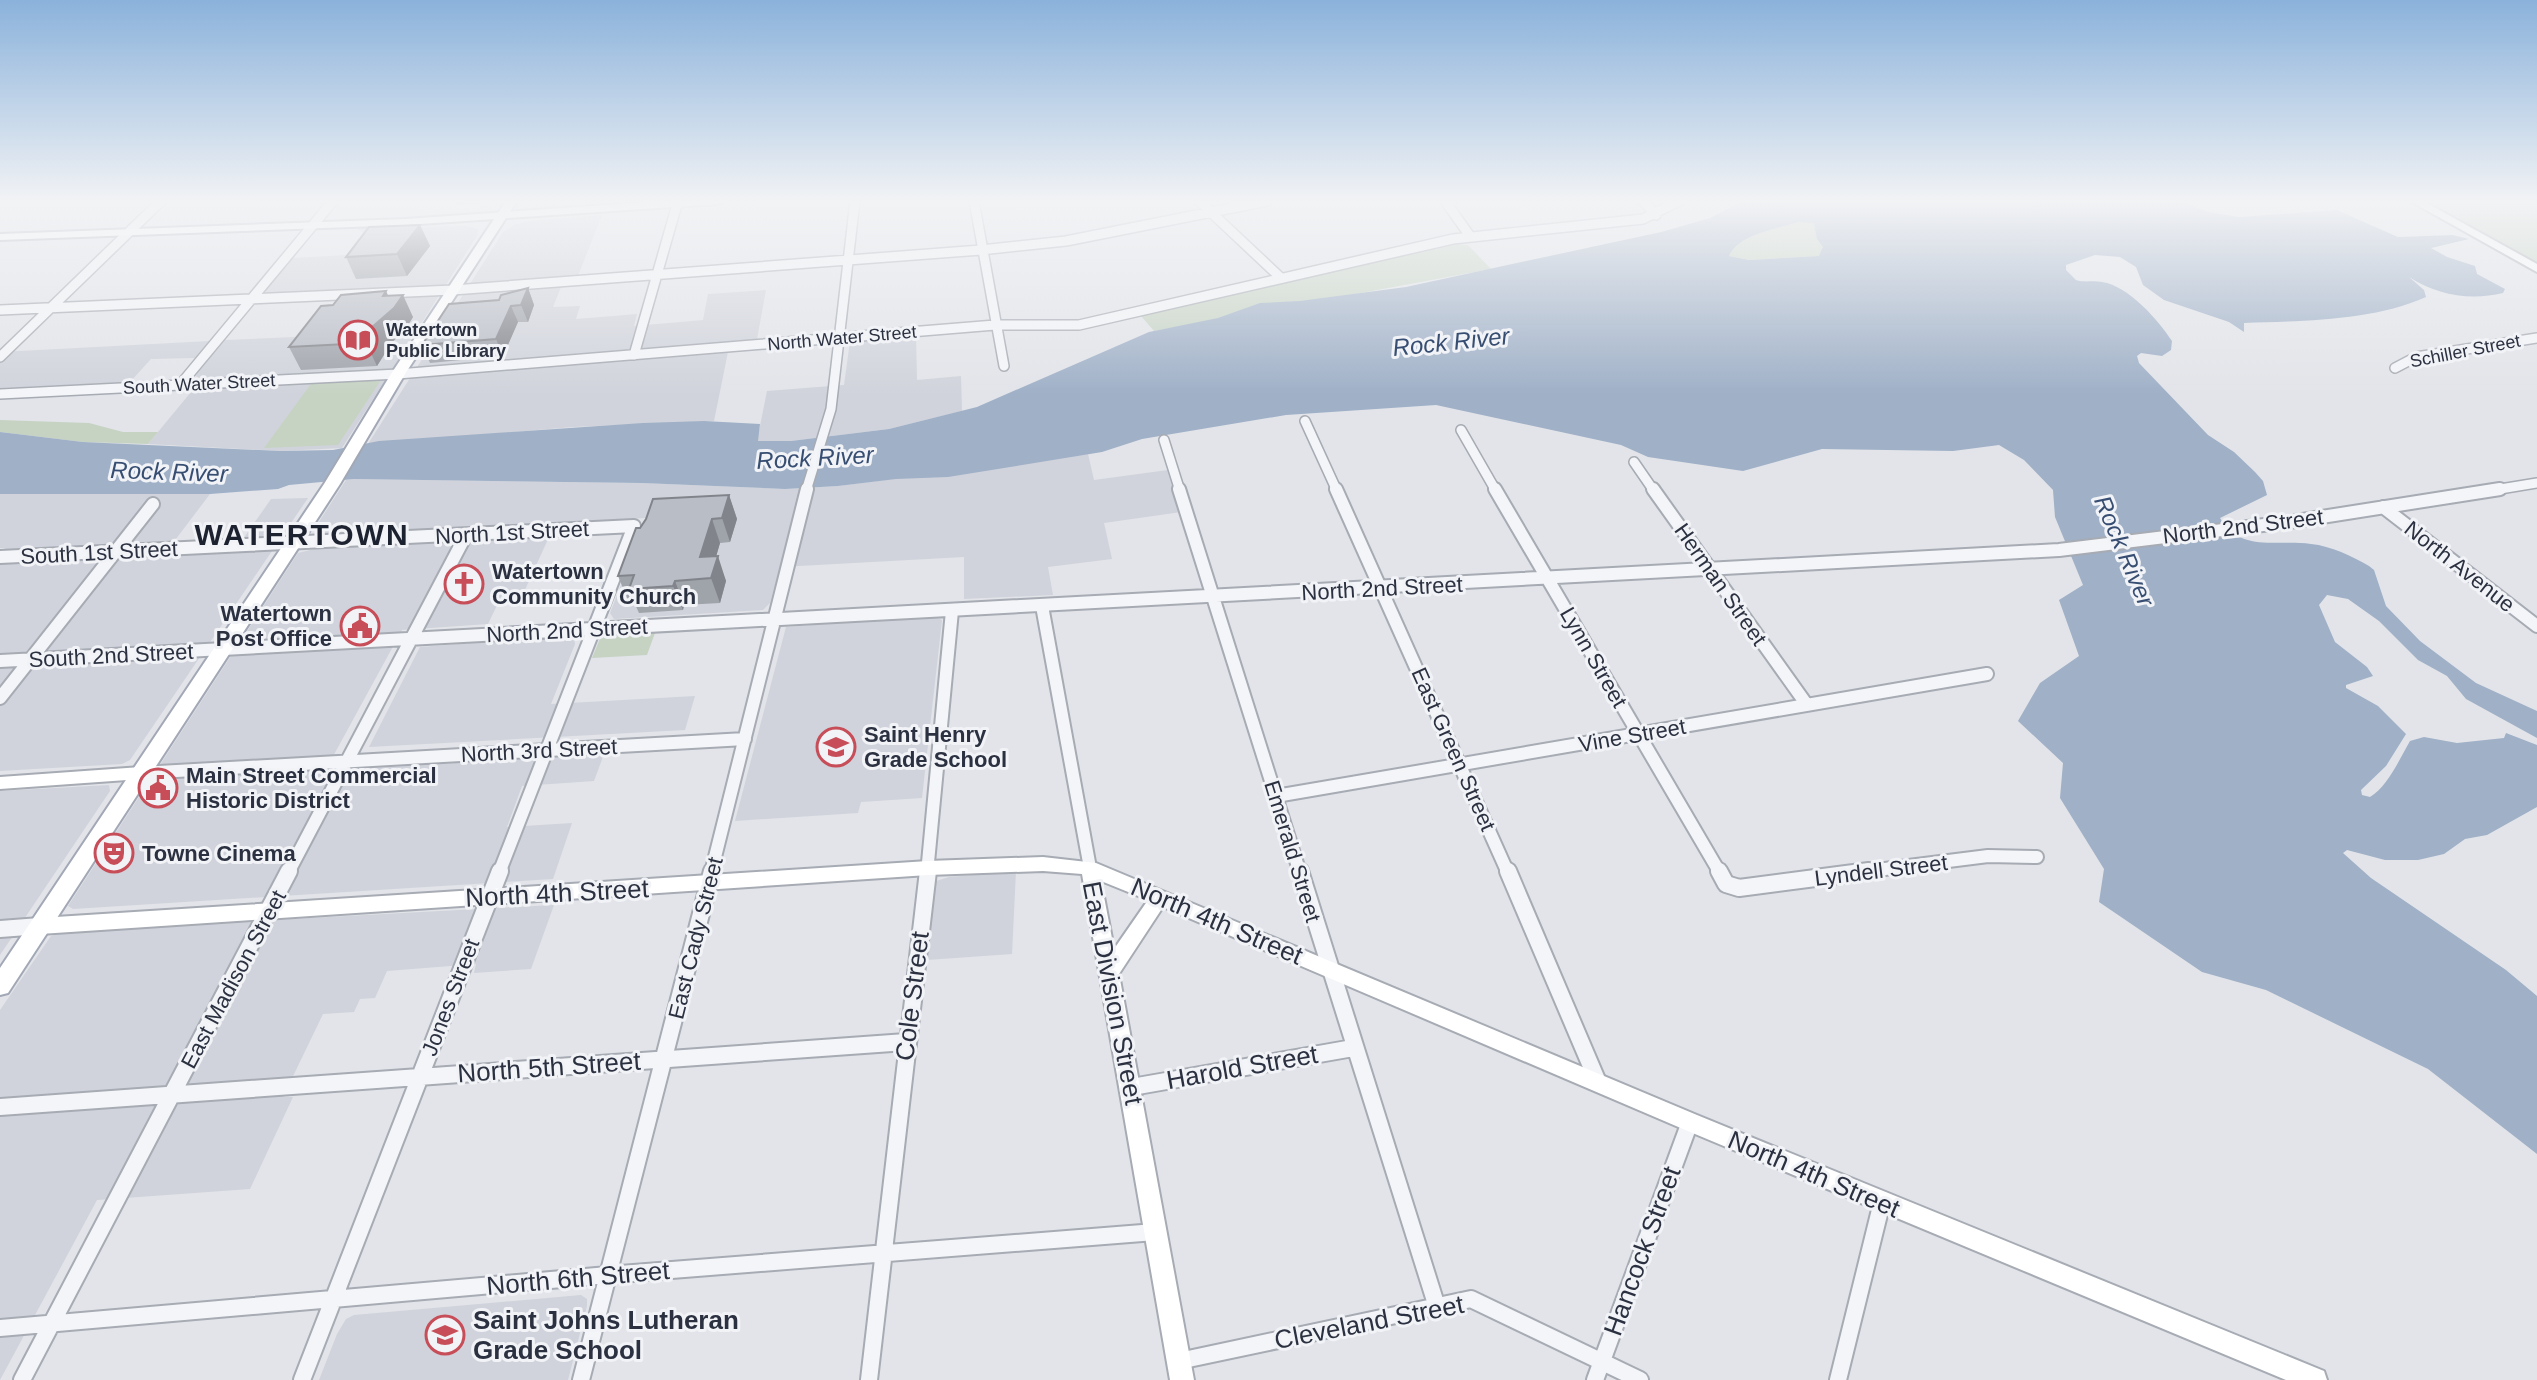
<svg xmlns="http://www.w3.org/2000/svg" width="2537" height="1380" font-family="Helvetica,sans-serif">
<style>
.built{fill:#d0d3db}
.green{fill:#c6d3c3}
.water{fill:#9fb0c7;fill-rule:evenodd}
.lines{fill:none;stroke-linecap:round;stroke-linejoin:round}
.street-far2-casing{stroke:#a7abb3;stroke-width:12}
.street-far1-casing{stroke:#a7abb3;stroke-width:16}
.street-casing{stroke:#a7abb3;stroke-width:20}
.secondary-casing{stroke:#a7abb3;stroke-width:4}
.primary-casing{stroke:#a2a8b5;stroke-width:4}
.street-far2{stroke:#f4f5f8;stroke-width:9}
.street-far1{stroke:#f4f5f8;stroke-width:12}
.street{stroke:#f4f5f8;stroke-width:16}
.secondary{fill:#fff;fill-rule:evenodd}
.primary{fill:#fff;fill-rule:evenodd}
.wall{fill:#9fa3aa}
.shaded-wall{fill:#82848b}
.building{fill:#b9bdc6;stroke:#82848b;stroke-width:2}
.labels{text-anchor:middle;stroke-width:6;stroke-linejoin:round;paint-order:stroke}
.far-poi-label{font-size:18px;font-weight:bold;fill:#2b3140;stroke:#f1f3f7;text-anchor:start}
.far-street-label{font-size:18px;fill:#2b3140;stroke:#f1f3f7}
.street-label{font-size:22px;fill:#2b3140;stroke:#f1f3f7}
.poi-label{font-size:22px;font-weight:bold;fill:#2b3140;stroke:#f1f3f7;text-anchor:start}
.water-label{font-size:24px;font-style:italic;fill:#374e72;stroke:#f1f3f7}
.near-street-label{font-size:26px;fill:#2b3140;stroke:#f1f3f7}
.near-poi-label{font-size:26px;font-weight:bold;fill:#2b3140;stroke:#f1f3f7;text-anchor:start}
.district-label{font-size:30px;font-weight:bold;letter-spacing:2px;fill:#1d2231;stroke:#f1f3f7}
</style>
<rect width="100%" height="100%" fill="#e2e4e9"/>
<path class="built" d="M602,215L578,276L565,277L553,307L580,306L576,319L637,314L634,326L703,320L708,294L766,290L757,339L730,342L714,421L573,427L368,444L503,232L516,224L530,221Z
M467,226L478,229L477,236L342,448L280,451L148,444L201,380L196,376L198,372L225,340L316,336L350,292L268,295L266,291L292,258L348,255L365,234L356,228Z
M916,335L917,380L961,376L962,411L889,429L791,441H757L767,391L844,385L850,341Z
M210,341L196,358L151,359L130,382L0,388V352Z
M1088,454L1094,480L1168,470L1181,512L1104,523L1112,559L1048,567L1053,595L964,599V557L780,567L770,603L763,610L614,619L610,613L647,518L320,534L313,531L346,480L354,479L642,483L785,489L838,486Z
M0,494H210L163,556L234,552L271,499L308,498L130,760L122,764L0,771V554L5,548H0Z
M549,537L524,592L502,595L488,624L402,630L325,771L604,754L594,781L522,786L507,827L572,823L553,879L73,909L68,906L298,553L322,547Z
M934,616L942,620L922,798L861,802L858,813L735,821L786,627Z
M561,636L574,638L575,644L551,704L695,696L685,730L369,747L420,647Z
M109,785L110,791L0,955V791Z
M1016,871L1012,954L927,960L936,881L949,877Z
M554,905L531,969L474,973L476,964L387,971L375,998L360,999L354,1012L323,1014L283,1097H293L250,1189L97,1200L0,1380V1010L51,936L69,931Z
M581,1295L587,1299V1306L568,1380H319L337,1334L346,1319L354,1315Z"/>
<path class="green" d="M2423,201H2537V264Z
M1799,222H1814L1823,247L1820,256L1749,260L1728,256C1738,234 1778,229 1799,222Z
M1454,244L1468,245L1491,269L1154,331L1141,316Z
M383,377L338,445L264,448L313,381Z
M0,420L89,423L123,432H158L148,444L83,442L0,432Z
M655,633L647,655L592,658L601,636Z"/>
<path class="water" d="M1743,201H2181L2208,212L2239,217L2337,210L2398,237L2453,235L2469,239L2431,248L2447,257L2475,266L2477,274L2505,289L2503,293C2470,301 2437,295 2409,277L2424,290L2426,297C2372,321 2303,321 2244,323V332L2229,322L2164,300L2143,285L2136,267L2120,257L2095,255L2066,265V270L2076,280C2085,283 2093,280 2102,282C2129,286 2158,320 2172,341L2171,350L2162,356L2141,353L2137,356L2139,363L2208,435L2234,452L2255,472L2263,481L2267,495L2220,518C2240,553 2277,539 2311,544C2331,546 2352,556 2369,566L2374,570L2386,606L2420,641L2476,683L2537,711V738L2466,699L2447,676L2418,660L2379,621L2348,599L2327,595L2319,605L2335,642L2367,667L2373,676L2346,685V688L2378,706L2406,734L2386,766L2361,790L2362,795L2370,797C2388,786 2399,760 2410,741L2424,737L2457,743L2504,738L2506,733L2537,745V807L2487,835L2465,839L2444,854L2418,860H2385L2347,850L2343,853L2371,878L2506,970L2537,996V1154L2428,1069L2266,990L2202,972L2099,902L2104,869L2060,798L2063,763L2018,721L2040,683L2079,656L2059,600L2083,585L2055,517L2053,490L2024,460L1999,445L1953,451L1822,449L1743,471L1648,457L1621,445L1436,405L1286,415L1142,439L1102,452L948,477L896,479L838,486L785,489L642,483L354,479L289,485L278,489L210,494H0V432L83,442L280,451L333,450L379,441L643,423L704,421L760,424L758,441H791L889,429L977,407L1149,332L1218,318L1260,303L1300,301L1406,287L1661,232L1710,218ZM1799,222L1814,223L1817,239L1823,247L1819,256L1749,260L1729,256C1738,234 1778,229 1799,222Z"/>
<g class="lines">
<g class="street-far2-casing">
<path id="street-far2" d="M974,201L1004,366
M1199,201L1281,278
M1445,201L1470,236
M1643,201L1656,215
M0,310L453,290L981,250L1066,241L1267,201
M634,355L678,201
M0,357L161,201
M2395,368L2416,357L2537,338
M180,385L333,201
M0,394L398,374L995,325H1079L1453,239L1643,219L1679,201
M1305,421L1337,491
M1461,430L1496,491
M1164,440L1180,491
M1634,462L1654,491
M806,491L831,409L855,201
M2488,491L2537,483"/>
</g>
<g class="street-far1-casing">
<path id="street-far1" d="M1179,489L1300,873
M1336,489L1508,873
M1495,489L1720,873
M1653,489L1807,705
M2383,507L2537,626
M0,557L634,526L499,873
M1042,606L1090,868
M0,661L2059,550L2296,521L2500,489
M0,698L153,504
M141,773L745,739
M1276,796L1987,674
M288,873L466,535
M711,873L807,489
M927,873L952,611
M1853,873L1988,856L2037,857"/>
</g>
<g class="street-casing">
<path id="street" d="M1300,871L1437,1307
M1508,871L1597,1080
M1719,871L1726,884L1739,888L1869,871
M0,929L40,926
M1132,1087L1353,1048
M0,1107L906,1042
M0,1328L608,1275L1155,1232
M1179,1361L1471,1299L1640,1380
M22,1380L289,871
M302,1380L500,871
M581,1380L712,871
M869,1380L928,871
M1595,1380L1690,1122
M1838,1380L1882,1202"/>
</g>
<g class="secondary-casing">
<path id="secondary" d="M664,201H722L717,204L405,225L0,240V234L405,219Z
M2410,201H2423L2537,264V272Z
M141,767L147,769L149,773L147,777L141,779L0,789V777Z
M1043,857L1096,863L1697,1115L2324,1371L2327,1380H2286L1683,1129L1163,907L1119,974L1194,1380H1170L1082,874L1043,871L928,875L40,934L33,931L31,926L33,921L40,918L928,861ZM1101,881L1148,900L1114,949Z"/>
</g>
<g class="primary-casing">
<path id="primary" d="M506,201H517L405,374L340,484L8,993L0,995V968L324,484L391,374Z"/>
</g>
<use href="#street-far2" class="street-far2"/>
<use href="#street-far1" class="street-far1"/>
<use href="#street" class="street"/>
<use href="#secondary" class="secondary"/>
<use href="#primary" class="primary"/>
</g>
<path class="wall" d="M455,201H490V203L456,204Z
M420,225L430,246L407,276L356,279L346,257Z
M528,288L534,305L528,322H518L503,356L430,363L422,345L499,300Z
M388,296L413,317L405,330L386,348L387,350L377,366L301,370L289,347L333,305Z
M729,495L737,519L730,542L720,543L716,556L726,581L720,603L684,605L683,610L639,613L633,600H628L618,576L640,528Z"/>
<path class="shaded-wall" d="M420,225L430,246L407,276L397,254Z
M528,288L534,305L528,322L521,305Z
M386,291L394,308L403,295L413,317L405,330L386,348L387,350L377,366L366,343L383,296Z
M511,306L518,322L503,356L496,339Z
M729,495L737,519L730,542L722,518Z
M712,519L720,543L710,578L700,557Z
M718,556L726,581L720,603L711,578Z
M675,581L684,605L683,610L673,586Z"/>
<path class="building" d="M420,225L397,254L346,257L369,227Z
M528,288L521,305L511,306L496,339L422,345L449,304L499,300L501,295Z
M386,291L383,296L403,295L394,308L371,328H376L366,343L289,347L321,306L333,305L341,295Z
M729,495L722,518L712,519L700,557L718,556L711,578L675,581L673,586L629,589L634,575L618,576L636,528H640L646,519L653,499Z"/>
<linearGradient id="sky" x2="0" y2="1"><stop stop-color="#8bb2db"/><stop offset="0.51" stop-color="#f2f3f5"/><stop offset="1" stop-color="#f2f3f5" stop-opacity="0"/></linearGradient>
<rect width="2537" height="395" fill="url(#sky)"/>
<defs>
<g id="library-ring" transform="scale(2)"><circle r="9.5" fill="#f1f3f7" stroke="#c74e59" stroke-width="1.5"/><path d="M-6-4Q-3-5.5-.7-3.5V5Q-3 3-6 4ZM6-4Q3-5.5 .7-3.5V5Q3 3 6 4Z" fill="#c74e59"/></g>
<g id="church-ring" transform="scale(2)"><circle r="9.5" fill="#f1f3f7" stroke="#c74e59" stroke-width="1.5"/><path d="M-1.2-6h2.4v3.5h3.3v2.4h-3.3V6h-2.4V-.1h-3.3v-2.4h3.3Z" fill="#c74e59"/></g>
<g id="civic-ring" transform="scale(2)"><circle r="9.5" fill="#f1f3f7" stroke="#c74e59" stroke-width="1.5"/><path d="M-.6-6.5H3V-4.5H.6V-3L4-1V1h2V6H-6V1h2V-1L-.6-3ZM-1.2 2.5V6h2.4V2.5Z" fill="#c74e59"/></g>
<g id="school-ring" transform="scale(2)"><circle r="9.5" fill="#f1f3f7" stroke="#c74e59" stroke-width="1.5"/><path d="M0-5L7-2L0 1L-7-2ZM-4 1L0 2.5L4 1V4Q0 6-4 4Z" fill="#c74e59"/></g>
<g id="theatre-ring" transform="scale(2)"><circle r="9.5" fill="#f1f3f7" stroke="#c74e59" stroke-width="1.5"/><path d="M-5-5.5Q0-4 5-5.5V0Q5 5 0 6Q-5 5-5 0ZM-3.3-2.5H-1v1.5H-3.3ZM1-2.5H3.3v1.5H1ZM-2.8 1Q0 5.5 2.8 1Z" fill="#c74e59"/></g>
</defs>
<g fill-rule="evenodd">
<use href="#library-ring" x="358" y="340"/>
<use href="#church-ring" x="464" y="584"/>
<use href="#civic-ring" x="360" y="626"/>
<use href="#school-ring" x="836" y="747"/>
<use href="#civic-ring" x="158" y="788"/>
<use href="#theatre-ring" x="114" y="853"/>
<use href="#school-ring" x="445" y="1335"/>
</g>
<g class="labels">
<g class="far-poi-label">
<text x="386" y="336">Watertown<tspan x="386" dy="21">Public Library</tspan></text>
</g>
<g class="far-street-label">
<text transform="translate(842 338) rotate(-5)" y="6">North Water Street</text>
<text transform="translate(2465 351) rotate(-11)" y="6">Schiller Street</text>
<text transform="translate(199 384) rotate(-3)" y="6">South Water Street</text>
</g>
<g class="street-label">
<text transform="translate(2243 526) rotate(-7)" y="8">North 2nd Street</text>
<text transform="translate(512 532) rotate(-3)" y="8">North 1st Street</text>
<text transform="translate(99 552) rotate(-3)" y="8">South 1st Street</text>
<text transform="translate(2460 566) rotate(38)" y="8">North Avenue</text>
<text transform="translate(1721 584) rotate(55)" y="8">Herman Street</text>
<text transform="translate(1382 588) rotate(-3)" y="8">North 2nd Street</text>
<text transform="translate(567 630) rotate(-3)" y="8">North 2nd Street</text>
<text transform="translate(111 655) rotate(-3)" y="8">South 2nd Street</text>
<text transform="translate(1594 657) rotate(60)" y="8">Lynn Street</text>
<text transform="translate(1632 735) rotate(-10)" y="8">Vine Street</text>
<text transform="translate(1454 749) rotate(66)" y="8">East Green Street</text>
<text transform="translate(539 750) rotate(-3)" y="8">North 3rd Street</text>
<text transform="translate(1293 851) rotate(73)" y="8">Emerald Street</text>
<text transform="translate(1881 870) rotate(-7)" y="8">Lyndell Street</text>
<text transform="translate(695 938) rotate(-76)" y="8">East Cady Street</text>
<text transform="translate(233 979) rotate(-62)" y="8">East Madison Street</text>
<text transform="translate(450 997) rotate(-69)" y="8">Jones Street</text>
</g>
<g class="poi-label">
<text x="492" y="579">Watertown<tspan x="492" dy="25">Community Church</tspan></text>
<text x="332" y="621" text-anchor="end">Watertown<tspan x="332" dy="25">Post Office</tspan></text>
<text x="864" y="742">Saint Henry<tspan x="864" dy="25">Grade School</tspan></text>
<text x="186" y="783">Main Street Commercial<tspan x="186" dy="25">Historic District</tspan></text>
<text x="142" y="861">Towne Cinema</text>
</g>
<g class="water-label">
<text transform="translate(1451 342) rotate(-6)" y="8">Rock River</text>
<text transform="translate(815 458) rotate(-3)" y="8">Rock River</text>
<text transform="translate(169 472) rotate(2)" y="8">Rock River</text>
<text transform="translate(2124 551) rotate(67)" y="8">Rock River</text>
</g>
<g class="near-street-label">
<text transform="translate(557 893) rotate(-3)" y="9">North 4th Street</text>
<text transform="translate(1217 921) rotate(23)" y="9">North 4th Street</text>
<text transform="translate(1113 993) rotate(79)" y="9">East Division Street</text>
<text transform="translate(912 996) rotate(-83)" y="9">Cole Street</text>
<text transform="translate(549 1067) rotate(-4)" y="9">North 5th Street</text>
<text transform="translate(1242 1067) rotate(-10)" y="9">Harold Street</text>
<text transform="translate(1814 1174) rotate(23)" y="9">North 4th Street</text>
<text transform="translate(1642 1251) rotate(-70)" y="9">Hancock Street</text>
<text transform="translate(578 1278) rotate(-5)" y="9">North 6th Street</text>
<text transform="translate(1369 1322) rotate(-11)" y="9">Cleveland Street</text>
</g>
<g class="near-poi-label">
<text x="473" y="1329">Saint Johns Lutheran<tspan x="473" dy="30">Grade School</tspan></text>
</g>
<g class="district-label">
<text x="302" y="545">WATERTOWN</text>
</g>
</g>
</svg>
